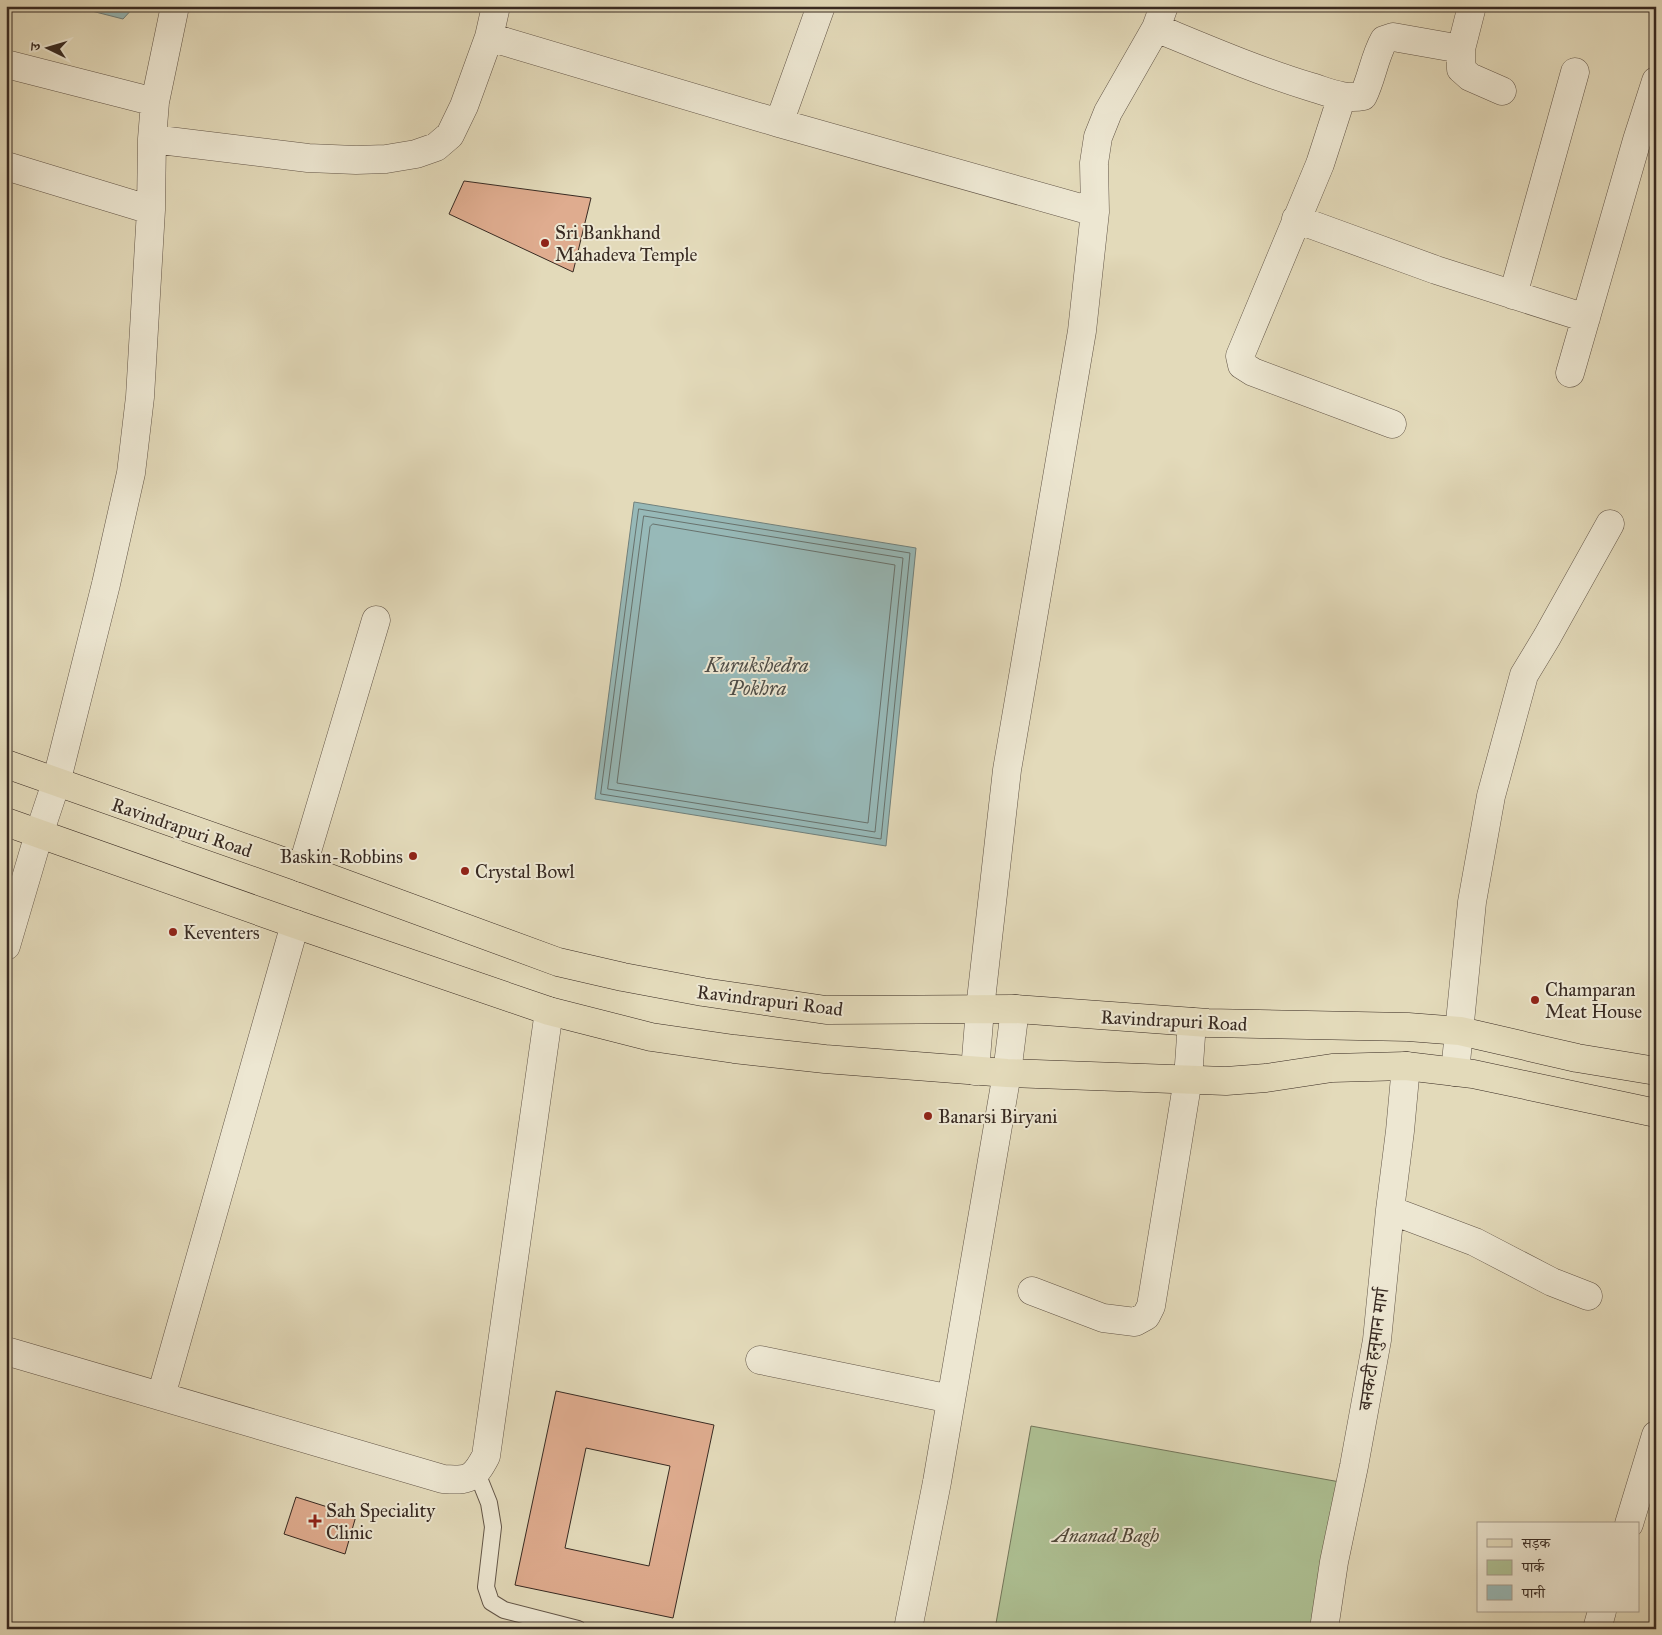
<svg xmlns="http://www.w3.org/2000/svg" width="1662" height="1635" font-family="'IM FELL Great Primer','Noto Serif Devanagari',serif">
<style>
.green{fill:#aec194;stroke:#73765b}
.water{fill:#97b9b8;stroke:#71807c}
.lines{fill:none;stroke-linecap:round;stroke-linejoin:round}
.shore{stroke:#68726d;stroke-width:1}
.building{fill:#dfac8f;stroke:#382a22;fill-rule:evenodd}
.lane-casing{stroke:#635648;stroke-width:18}
.street-casing{stroke:#635648;stroke-width:29}
.primary-casing{stroke:#382a22;stroke-width:29}
.lane{stroke:#ede7d2;stroke-width:16}
.street{stroke:#ede7d2;stroke-width:28}
.primary{stroke:#e3daba;stroke-width:28}
.poi-dot{fill:#8f2418;stroke:#ede7d2;stroke-width:2}
.labels{text-anchor:middle;stroke-width:4;stroke-linejoin:round;paint-order:stroke}
.poi-label{font-size:19px;fill:#382a22;stroke:#ede7d2;text-anchor:start}
.street-label{font-size:19px;fill:#382a22;stroke:#ede7d2}
.park-label{font-size:19px;font-style:italic;fill:#504839;stroke:#ede7d2}
.water-label{font-size:20px;font-style:italic;fill:#504e48;stroke:#ede7d2}
</style>
<rect width="100%" height="100%" fill="#e3daba"/>
<filter id="stains"><feTurbulence type="fractalNoise" baseFrequency=".004" numOctaves="4"/><feColorMatrix values="0 0 0 0 .2 0 0 0 0 .09 0 0 0 0 .02 0 0 0 .5 -.17"/></filter>
<radialGradient id="worn" r=".72"><stop offset=".6" stop-color="#630" stop-opacity="0"/><stop offset="1" stop-color="#630" stop-opacity=".3"/></radialGradient>
<path class="green" d="M1031,1426L1351,1484L1325,1629H995Z"/>
<path class="water" d="M72,6H135L123,19Z
M634,502L916,548L886,846L595,799Z"/>
<g class="lines">
<path class="shore" d="M639,509L910,553L881,839L601,794Z
M644,516L903,558L875,832L608,789Z
M653,524L895,565L868,823L617,783L650,527Z"/>
</g>
<path class="building" d="M464,181L591,198L573,272L449,214Z
M556,1391L714,1425L673,1618L515,1585ZM586,1448L670,1466L649,1566L565,1548Z
M296,1497L356,1516L345,1554L284,1534Z"/>
<g class="lines">
<g class="lane-casing">
<path id="lane" d="M477,1473L489,1503L493,1527L486,1587L491,1602L504,1610L578,1629"/>
</g>
<g class="street-casing">
<path id="street" d="M1472,6L1461,49V69L1470,77L1502,91
M1156,28C1207,49 1258,71 1311,87C1328,92 1345,100 1363,96C1372,78 1374,58 1384,40L1393,37L1461,49
M489,37L779,123L1095,212
M6,64L155,102
M1342,96L1320,164L1240,356L1242,365L1253,372L1392,424
M779,123L821,6
M152,139L308,158L356,160L386,159L416,154L436,147L450,135L464,106L489,37L496,6
M6,166L151,210
M1296,219L1436,270L1586,318
M1513,295L1575,72
M1570,373L1637,140L1656,81
M302,868L376,620
M6,946L39,834L56,783L106,584L131,473L140,397L151,210L152,139L155,102L175,6
M975,1071L980,1009L1007,770L1082,331L1095,212L1094,163L1098,137L1108,112L1156,28L1164,6
M1455,1072L1472,902L1491,796L1524,675L1547,637L1610,524
M1390,1210L1475,1242L1552,1282L1588,1296
M1032,1291L1103,1318L1135,1322L1146,1316L1151,1306L1188,1079L1192,1022
M6,1351L443,1479C469,1481 474,1479 486,1456L549,1011
M760,1360L951,1399
M161,1396L295,924
M1629,1524L1656,1435
M908,1629L937,1482L1007,1073L1015,1009
M1324,1629L1334,1562L1354,1466L1377,1340L1390,1210L1400,1131L1406,1066
M1597,1629L1602,1611"/>
</g>
<g class="primary-casing">
<path id="primary" d="M6,764L302,868L558,962L623,977L703,992L826,1010L1015,1009L1208,1023L1408,1027L1460,1031L1577,1058L1656,1071
M6,822L295,924L549,1011L651,1037L734,1049L825,1059L1007,1073L1226,1081L1266,1078L1332,1068L1406,1066L1473,1074L1656,1113"/>
</g>
<use href="#lane" class="lane"/>
<use href="#street" class="street"/>
<use href="#primary" class="primary"/>
</g>
<g class="poi-dot">
<circle cx="545" cy="243" r="5"/>
<circle cx="413" cy="856" r="5"/>
<circle cx="465" cy="871" r="5"/>
<circle cx="173" cy="932" r="5"/>
<circle cx="1535" cy="1000" r="5"/>
<circle cx="928" cy="1116" r="5"/>
<path d="M312.5 1513.5h5v5h5v5h-5v5h-5v-5h-5v-5h5z"/>
</g>
<g class="labels">
<g class="poi-label">
<text x="555" y="239">Sri Bankhand<tspan x="555" dy="22">Mahadeva Temple</tspan></text>
<text x="403" y="863" text-anchor="end">Baskin-Robbins</text>
<text x="475" y="878">Crystal Bowl</text>
<text x="183" y="939">Keventers</text>
<text x="1545" y="996">Champaran<tspan x="1545" dy="22">Meat House</tspan></text>
<text x="938" y="1123">Banarsi Biryani</text>
<text x="326" y="1517">Sah Speciality<tspan x="326" dy="22">Clinic</tspan></text>
</g>
<g class="street-label">
<text transform="translate(182 827) rotate(19)" y="7">Ravindrapuri Road</text>
<text transform="translate(770 1000) rotate(7)" y="7">Ravindrapuri Road</text>
<text transform="translate(1174 1020) rotate(3)" y="7">Ravindrapuri Road</text>
<text transform="translate(1373 1349) rotate(-82)" y="7">बनकटी हनुमान मार्ग</text>
</g>
<g class="park-label">
<text x="1106" y="1542">Ananad Bagh</text>
</g>
<g class="water-label">
<text x="757" y="672">Kurukshedra<tspan x="757" dy="23">Pokhra</tspan></text>
</g>
</g>
<rect width="1662" height="1635" fill="none" stroke="#e3daba" stroke-width="25"/>
<rect x="8" y="8" width="1647" height="1620" fill="none" stroke="#382a22" stroke-width="2.5"/>
<rect x="12" y="12" width="1637" height="1610" fill="none" stroke="#382a22"/>
<rect x="1477" y="1522" width="162" height="90" fill="#ede7d2" stroke="#a59b8c"/>
<rect x="1487" y="1539" width="25" height="8" fill="#e3daba" stroke="#a59b8c"/>
<text x="1522" y="1548" font-size="15" fill="#382a22">सड़क</text>
<rect x="1487" y="1560" width="25" height="15" fill="#aec194" stroke="#a59b8c"/>
<text x="1522" y="1572" font-size="15" fill="#382a22">पार्क</text>
<rect x="1487" y="1585" width="25" height="15" fill="#97b9b8" stroke="#a59b8c"/>
<text x="1522" y="1598" font-size="15" fill="#382a22">पानी</text>
<g transform="translate(48 48) rotate(275)" stroke="#ede7d2" stroke-width="4" paint-order="stroke">
<path d="M0-4L9 19L0 12L-9 19Z" fill="#382a22"/>
<text y="-8" font-size="14" font-weight="bold" text-anchor="middle" fill="#382a22">उ</text>
</g>
<rect width="100%" height="100%" filter="url(#stains)"/>
<rect width="100%" height="100%" fill="url(#worn)"/>
</svg>
